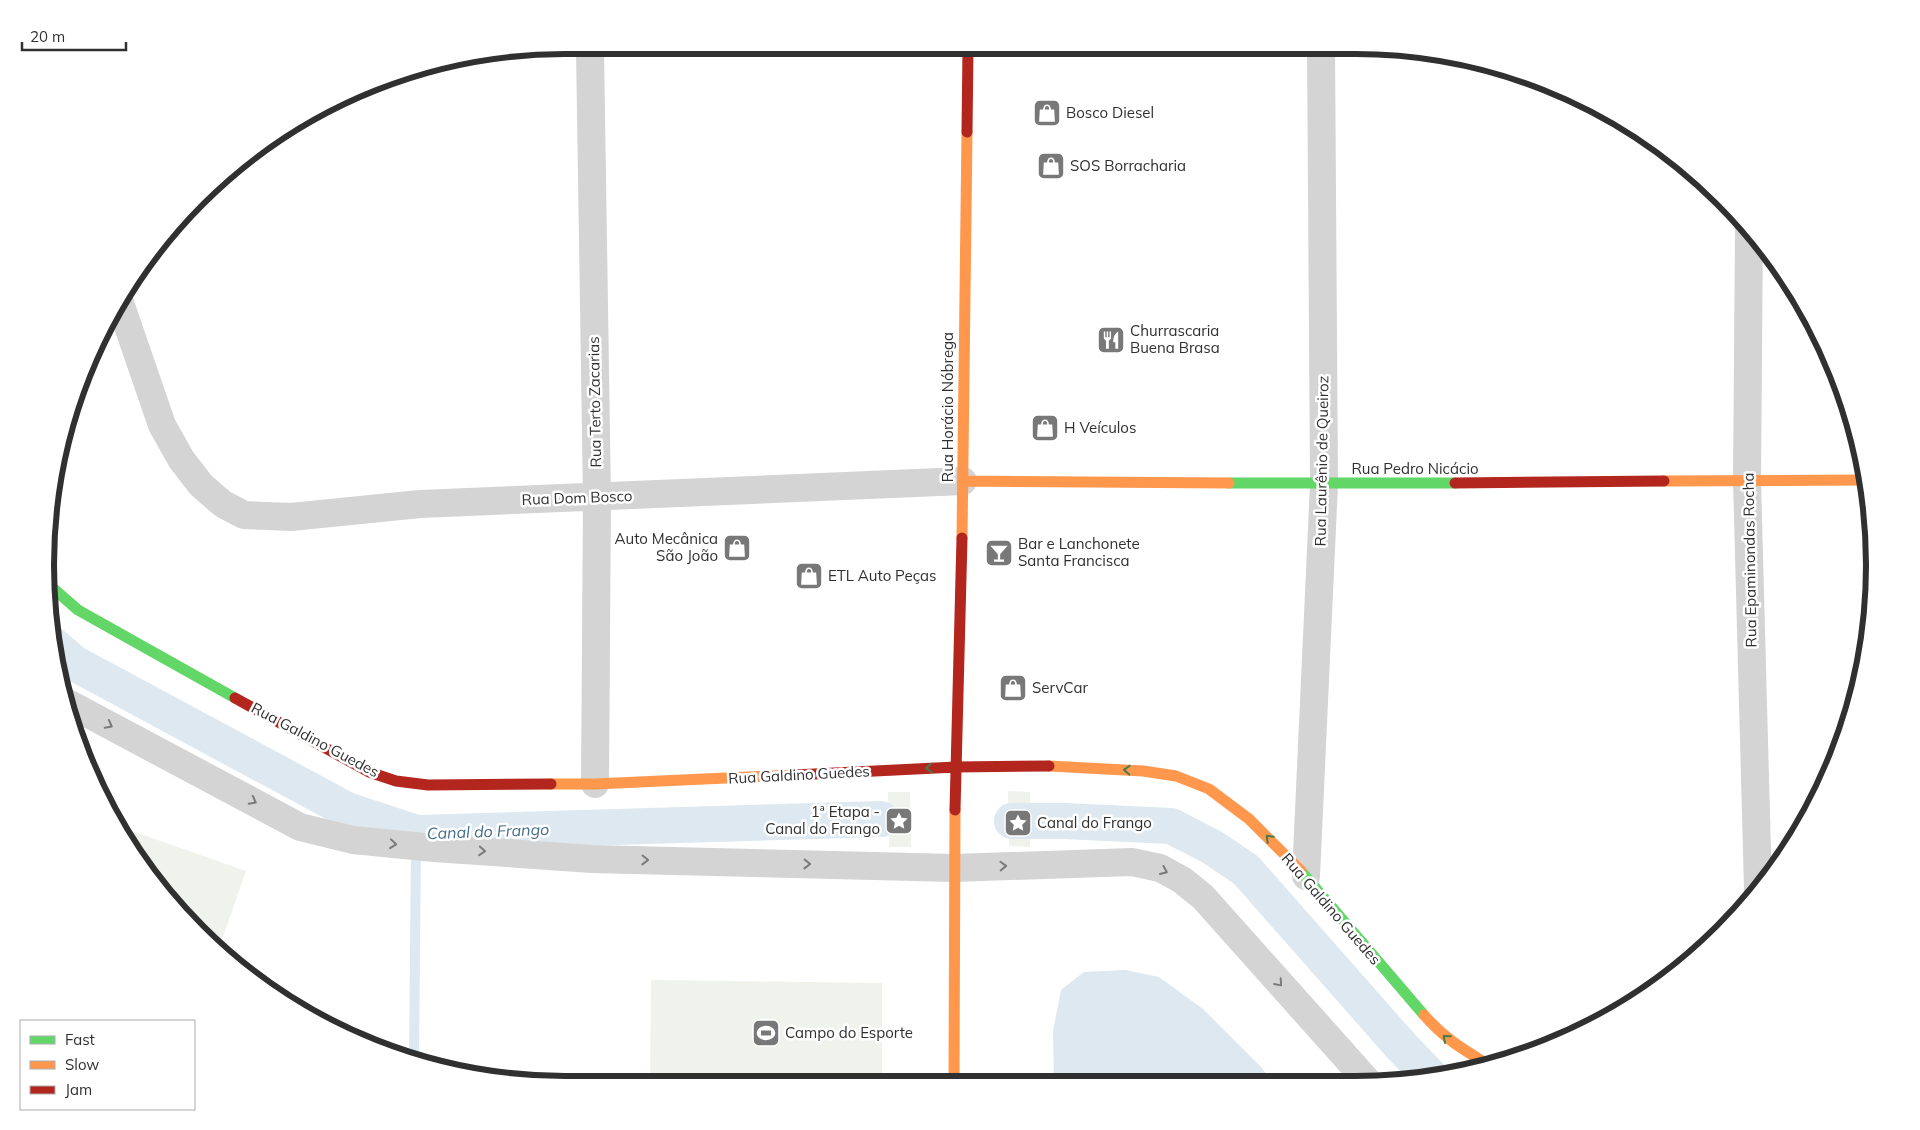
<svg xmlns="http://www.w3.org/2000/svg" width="1920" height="1130" font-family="Mulish,sans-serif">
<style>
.green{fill:#f0f2ec}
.water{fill:#dde8f0}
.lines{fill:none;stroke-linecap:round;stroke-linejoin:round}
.stream{stroke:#dde8f0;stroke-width:10}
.canal{stroke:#dde8f0;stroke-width:36}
.street{stroke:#d4d4d4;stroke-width:28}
.fast{stroke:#63d668;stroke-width:11}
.slow{stroke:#ff974d;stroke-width:11}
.jam{stroke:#b3261e;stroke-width:11}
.oneway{stroke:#7a7a7a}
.oneway2{stroke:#477b49}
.labels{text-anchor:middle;stroke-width:5;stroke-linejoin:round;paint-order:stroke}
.poi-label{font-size:15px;fill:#303030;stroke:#fff;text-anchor:start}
.street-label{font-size:15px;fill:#303030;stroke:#fff}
.water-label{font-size:16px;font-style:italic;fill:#466e8a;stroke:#fff}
.rim{fill:none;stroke:#303030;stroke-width:6}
</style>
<rect width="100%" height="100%" fill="#fff"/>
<path class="green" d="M1008,791L1030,792V847L1009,846Z
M888,792H910L911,847H889Z
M115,825L246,871L219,948L174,908Z
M651,980L882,983V1084H650Z"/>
<path class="water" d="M1126,970L1159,977L1203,1009L1261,1067L1274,1084H1054L1053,1031L1061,990L1084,972Z"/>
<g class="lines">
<path class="stream" d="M414,1061L416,847"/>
<path class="canal" d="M52,644L74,663L347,810L417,833L881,819
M1012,821H1065L1171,826L1212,847L1246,870L1402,1047L1430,1076"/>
<path class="street" d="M590,49L597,498L595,784
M1749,230L1747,481L1758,889
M119,300L162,425L181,459L201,485L223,504L244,515L291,517L420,504L963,481
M66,702L300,827L353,840L434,848L592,859L954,868L1132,862L1160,868L1182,880L1203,897L1370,1084
M1306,876L1324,484L1321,46"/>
<path class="fast" d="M1229,483H1455
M47,583L78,610L235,698
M1301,871L1424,1015"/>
<path class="slow" d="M963,481L1229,483
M1664,481L1867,480
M962,538L967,132
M1049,766L1143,771L1176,776L1209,789L1249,819L1301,871
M551,784H595L794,775
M1424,1015C1444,1038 1461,1048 1487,1064
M954,1084L955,810"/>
<path class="jam" d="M967,132L968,48
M1455,483L1664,481
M235,698L369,772L396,781L428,785L551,784
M794,775L956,767L1049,766
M955,810L962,538"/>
</g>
<defs><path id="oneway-chevron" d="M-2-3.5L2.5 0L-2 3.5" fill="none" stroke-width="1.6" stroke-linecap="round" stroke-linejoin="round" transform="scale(1.25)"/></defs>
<g class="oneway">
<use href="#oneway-chevron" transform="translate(109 725) rotate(28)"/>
<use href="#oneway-chevron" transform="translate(253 801) rotate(28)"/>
<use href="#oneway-chevron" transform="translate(393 844) rotate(6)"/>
<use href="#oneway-chevron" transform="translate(482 851) rotate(4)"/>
<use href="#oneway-chevron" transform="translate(645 860) rotate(1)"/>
<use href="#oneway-chevron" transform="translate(807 864) rotate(1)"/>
<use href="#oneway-chevron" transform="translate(1003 866) rotate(-2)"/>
<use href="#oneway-chevron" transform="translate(1164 871) rotate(24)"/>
<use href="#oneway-chevron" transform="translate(1279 983) rotate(49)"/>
</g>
<g class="oneway2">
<use href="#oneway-chevron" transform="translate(929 768) rotate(177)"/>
<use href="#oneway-chevron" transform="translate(1127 770) rotate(-177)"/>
<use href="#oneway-chevron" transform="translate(1269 838) rotate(-135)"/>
<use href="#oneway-chevron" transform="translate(1446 1038) rotate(-139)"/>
</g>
<defs>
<g id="shop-square" transform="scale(1.4375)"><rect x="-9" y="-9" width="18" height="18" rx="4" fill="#787878" stroke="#fff"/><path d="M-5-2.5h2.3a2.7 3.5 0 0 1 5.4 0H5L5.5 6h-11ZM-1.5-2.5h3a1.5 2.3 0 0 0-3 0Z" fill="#fff"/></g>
<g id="restaurant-square" transform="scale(1.4375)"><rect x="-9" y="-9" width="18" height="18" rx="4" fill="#787878" stroke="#fff"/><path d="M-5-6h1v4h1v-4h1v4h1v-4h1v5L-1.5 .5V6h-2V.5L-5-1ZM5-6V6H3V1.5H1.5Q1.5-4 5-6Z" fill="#fff"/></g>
<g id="bar-square" transform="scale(1.4375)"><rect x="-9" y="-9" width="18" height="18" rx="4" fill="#787878" stroke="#fff"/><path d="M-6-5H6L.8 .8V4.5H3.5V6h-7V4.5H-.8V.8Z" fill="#fff"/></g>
<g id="sight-square" transform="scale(1.4375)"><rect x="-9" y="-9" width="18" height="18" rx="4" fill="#787878" stroke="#fff"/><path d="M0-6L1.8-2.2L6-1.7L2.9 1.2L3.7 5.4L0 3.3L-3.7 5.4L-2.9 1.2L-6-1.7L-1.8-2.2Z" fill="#fff"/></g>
<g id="stadium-square" transform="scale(1.4375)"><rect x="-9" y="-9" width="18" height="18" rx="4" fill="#787878" stroke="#fff"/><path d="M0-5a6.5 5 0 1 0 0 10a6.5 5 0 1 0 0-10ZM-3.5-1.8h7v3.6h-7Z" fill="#fff"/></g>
</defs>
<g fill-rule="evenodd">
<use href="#shop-square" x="1047" y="113"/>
<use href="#shop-square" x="1051" y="166"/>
<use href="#restaurant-square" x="1111" y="340"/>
<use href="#shop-square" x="1045" y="428"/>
<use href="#shop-square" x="737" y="548"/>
<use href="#bar-square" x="999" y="553"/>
<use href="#shop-square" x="809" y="576"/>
<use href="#shop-square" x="1013" y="688"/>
<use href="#sight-square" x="899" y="821"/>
<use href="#sight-square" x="1018" y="823"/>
<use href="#stadium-square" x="766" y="1033"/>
</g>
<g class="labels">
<g class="poi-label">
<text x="1066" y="118">Bosco Diesel</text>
<text x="1070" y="171">SOS Borracharia</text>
<text x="1130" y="336">Churrascaria<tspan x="1130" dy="17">Buena Brasa</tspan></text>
<text x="1064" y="433">H Veículos</text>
<text x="718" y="544" text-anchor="end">Auto Mecânica<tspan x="718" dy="17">São João</tspan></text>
<text x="1018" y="549">Bar e Lanchonete<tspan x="1018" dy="17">Santa Francisca</tspan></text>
<text x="828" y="581">ETL Auto Peças</text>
<text x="1032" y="693">ServCar</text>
<text x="880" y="817" text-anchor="end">1ª Etapa -<tspan x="880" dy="17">Canal do Frango</tspan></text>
<text x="1037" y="828">Canal do Frango</text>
<text x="785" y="1038">Campo do Esporte</text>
</g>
<g class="street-label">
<text transform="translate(595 402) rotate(-91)" y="5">Rua Terto Zacarias</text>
<text transform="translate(948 407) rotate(-90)" y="5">Rua Horácio Nóbrega</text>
<text transform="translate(1322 461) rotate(-89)" y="5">Rua Laurênio de Queiroz</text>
<text x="1415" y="474">Rua Pedro Nicácio</text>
<text transform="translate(577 498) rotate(-2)" y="5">Rua Dom Bosco</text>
<text transform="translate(1750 560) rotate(-91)" y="5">Rua Epaminondas Rocha</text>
<text transform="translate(315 740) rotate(28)" y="5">Rua Galdino Guedes</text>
<text transform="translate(799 775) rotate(-3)" y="5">Rua Galdino Guedes</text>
<text transform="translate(1331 909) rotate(49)" y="5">Rua Galdino Guedes</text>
</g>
<g class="water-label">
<text transform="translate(488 831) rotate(-2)" y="6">Canal do Frango</text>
</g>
</g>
<path d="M0 0H1920V1130H0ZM565 54H1355A511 511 0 0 1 1866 565V565A511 511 0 0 1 1355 1076H565A511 511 0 0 1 54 565V565A511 511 0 0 1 565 54Z" fill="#fff" fill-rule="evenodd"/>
<path class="rim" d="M565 54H1355A511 511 0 0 1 1866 565V565A511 511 0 0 1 1355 1076H565A511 511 0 0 1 54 565V565A511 511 0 0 1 565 54Z"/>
<rect x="20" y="1020" width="175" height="90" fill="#ffffff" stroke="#acacac"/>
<rect x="30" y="1036" width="25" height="8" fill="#63d668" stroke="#acacac"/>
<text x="65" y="1045" font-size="15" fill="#303030">Fast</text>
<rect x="30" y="1061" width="25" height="8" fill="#ff974d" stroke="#acacac"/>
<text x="65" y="1070" font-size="15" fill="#303030">Slow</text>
<rect x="30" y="1086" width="25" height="8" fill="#b3261e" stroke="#acacac"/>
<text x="65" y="1095" font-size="15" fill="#303030">Jam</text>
<path d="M22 42v8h104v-8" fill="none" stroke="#303030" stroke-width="2.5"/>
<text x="30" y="42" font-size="15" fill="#303030" stroke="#ffffff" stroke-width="4" paint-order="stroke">20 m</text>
</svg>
